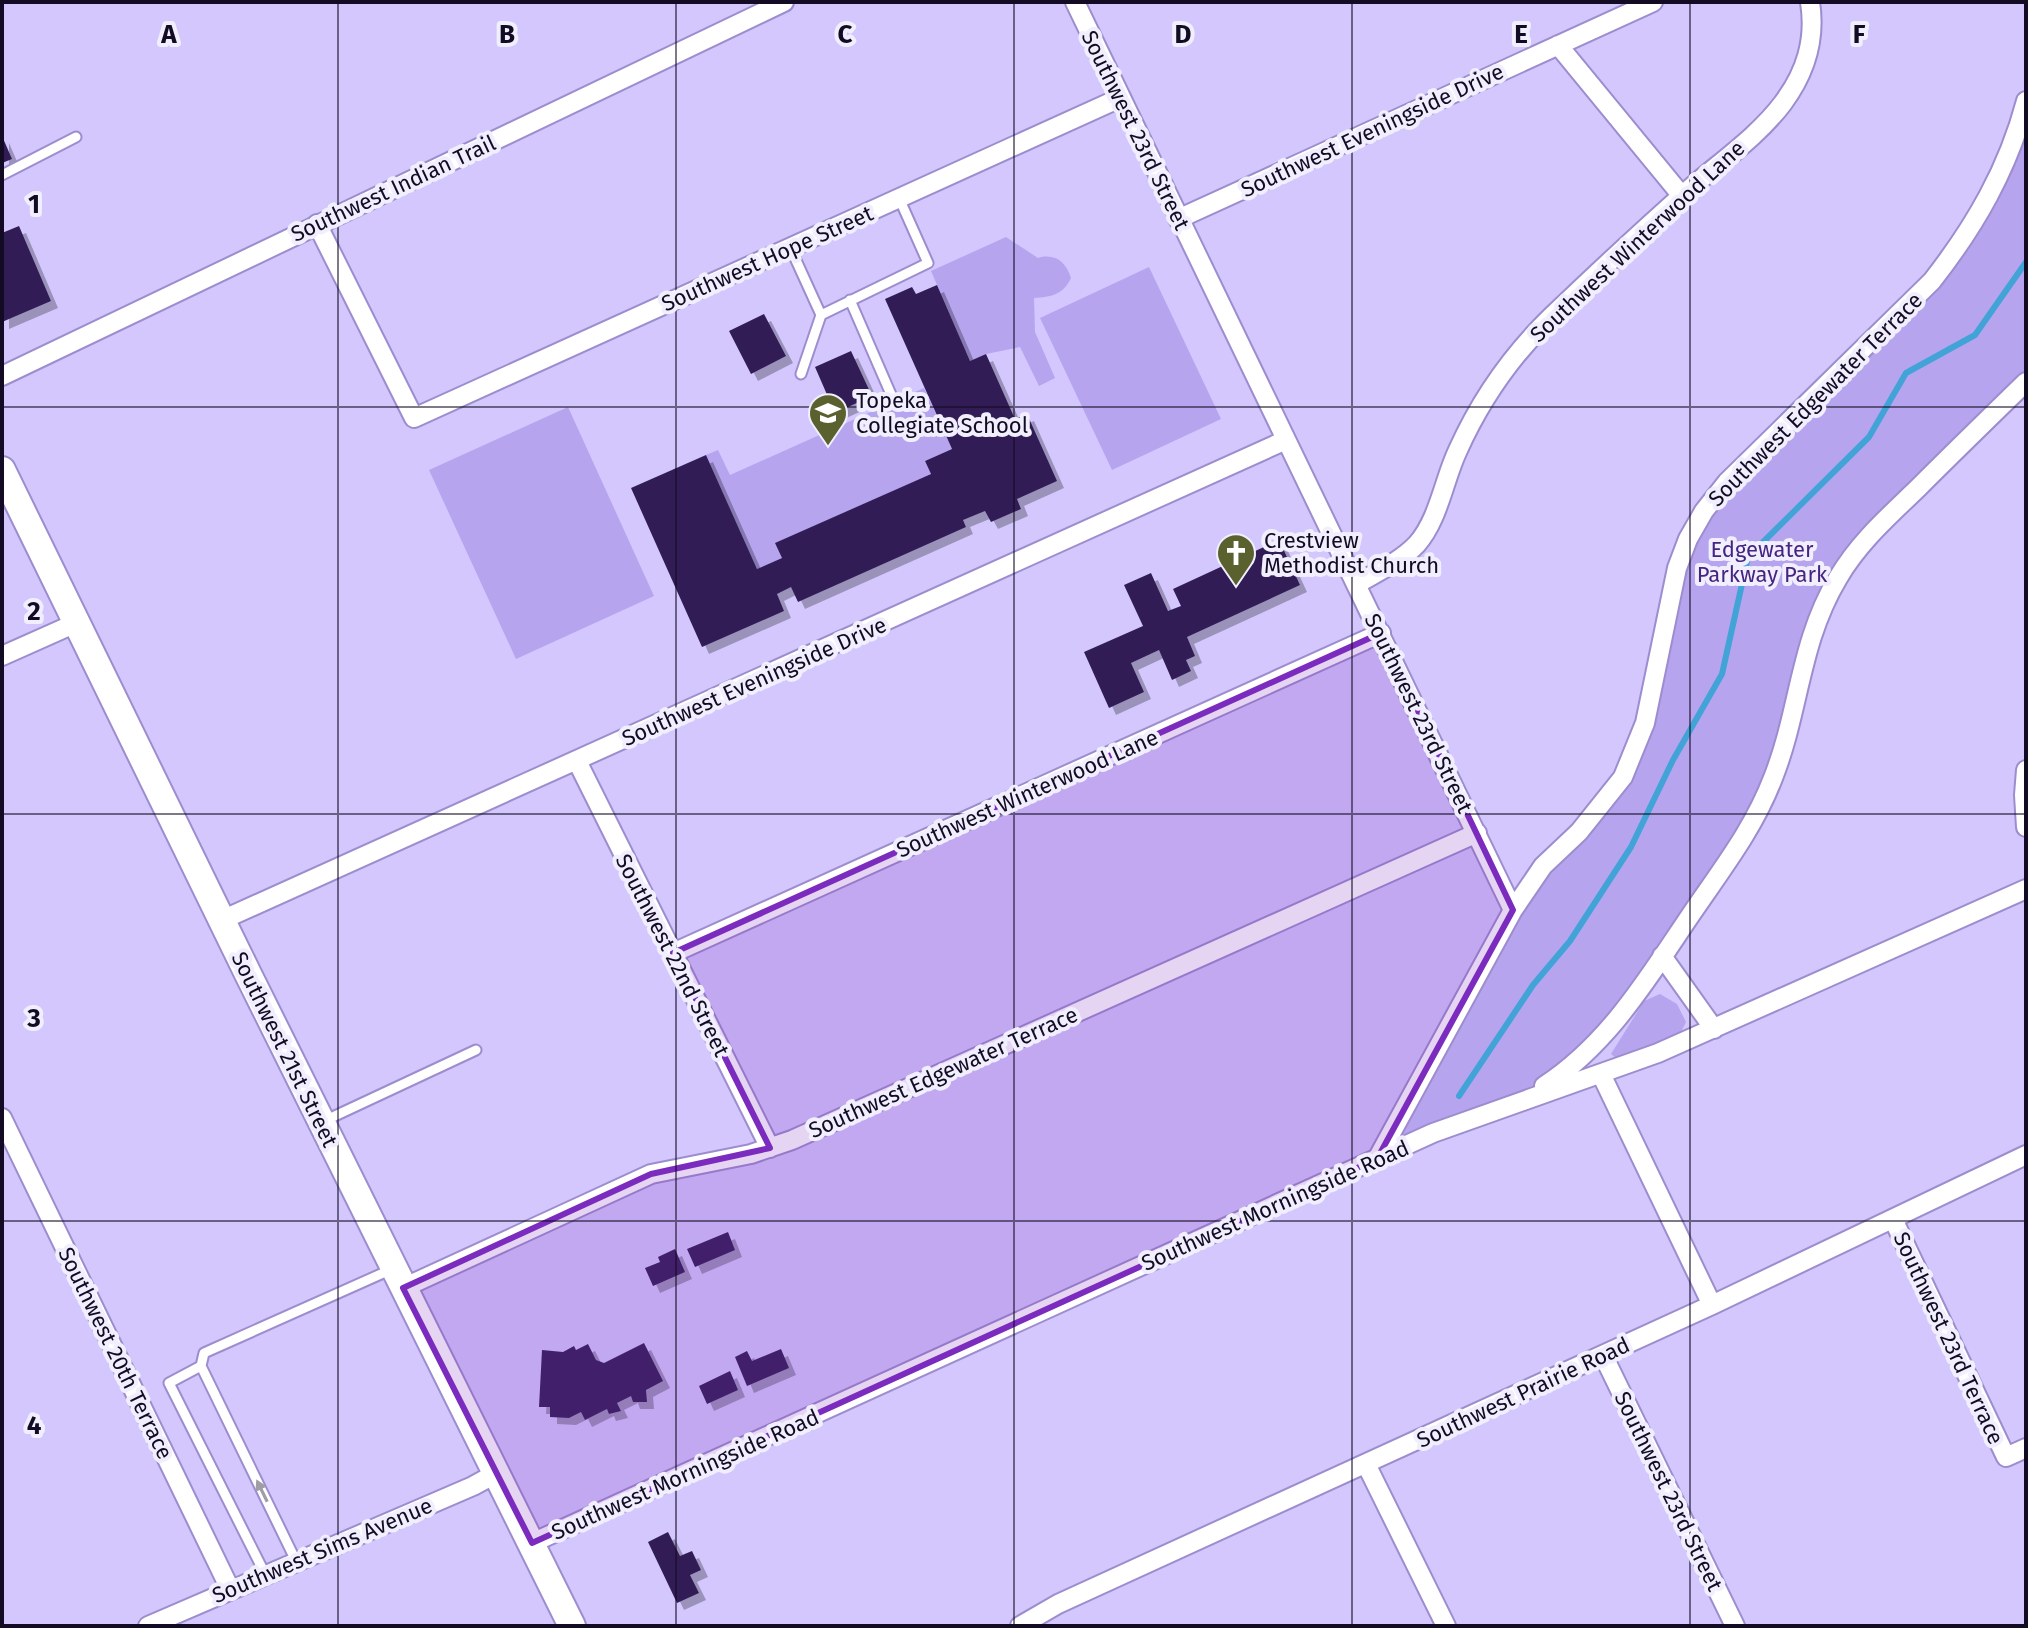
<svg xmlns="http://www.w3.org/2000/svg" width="2028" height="1628" font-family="'Fira Sans',sans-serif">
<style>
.green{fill:#b6a4ef}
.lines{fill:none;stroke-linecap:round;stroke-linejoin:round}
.stream{stroke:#41a3d6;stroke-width:6}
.building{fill:#301f56;filter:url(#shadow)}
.service-casing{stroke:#9d8dce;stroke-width:13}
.minor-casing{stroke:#9d8dce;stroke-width:22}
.secondary-casing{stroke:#9d8dce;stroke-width:30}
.service{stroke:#fff;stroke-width:9}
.minor{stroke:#fff;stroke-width:18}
.secondary{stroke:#fff;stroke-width:26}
.oneway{fill:#a09da7}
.marked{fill:#7b2cbf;fill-opacity:0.2;stroke:#7b2cbf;stroke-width:6;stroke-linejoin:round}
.grid{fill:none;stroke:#120b23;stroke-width:2;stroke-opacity:0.55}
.labels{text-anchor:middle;stroke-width:8;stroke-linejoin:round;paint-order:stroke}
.street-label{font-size:22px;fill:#120b23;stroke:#f1effd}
.poi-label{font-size:22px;fill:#120b23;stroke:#f1effd;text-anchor:start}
.park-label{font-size:22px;fill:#462481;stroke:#f1effd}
.grid-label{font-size:26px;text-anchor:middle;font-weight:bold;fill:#120b23;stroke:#f1effd;stroke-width:8;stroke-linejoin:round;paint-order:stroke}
</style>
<defs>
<filter id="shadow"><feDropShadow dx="7" dy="7" stdDeviation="0" flood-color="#0004"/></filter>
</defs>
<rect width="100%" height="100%" fill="#d3c7fe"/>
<path class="green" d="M2026,101V382L1838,578L1774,777L1619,1019L1542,1088L1377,1158L1513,910L1623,777L1673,586L1704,511L1956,250Z
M1006,237L1038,258C1055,253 1066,262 1071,278C1063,295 1051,297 1034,298L1035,332L1055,378L1039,386L1020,347L986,354L970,361L931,271Z
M1149,267L1221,419L1112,470L1040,318Z
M924,388L952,449L925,461L931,474L776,543L782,558L757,569L706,455L718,450L730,475Z
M568,407L654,596L516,659L429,470Z
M1660,994L1677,1004L1686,1022L1679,1036L1617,1059L1611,1054L1644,1001Z"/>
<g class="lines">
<path class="stream" d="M1459,1096L1533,985L1570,941L1631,847L1673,760L1722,674L1748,557L1869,437L1906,373L1975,335L2026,262"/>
</g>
<path class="building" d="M2,136L12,159L2,163Z
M19,226L51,301L2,322V233Z
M937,285L970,361L986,354L1015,419L1027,414L1057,481L1017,499L1021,509L991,522L985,511L963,520L966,527L798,602L791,587L777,594L784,611L702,647L631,488L706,455L757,569L782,558L775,543L931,474L925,461L952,449L885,299L912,287L916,294Z
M764,314L786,356L751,374L729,331Z
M851,351L872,396L835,413L815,367Z
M1279,540L1300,585L1187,637L1195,656L1186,660L1191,671L1172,680L1159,650L1131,663L1144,692L1109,708L1084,652L1143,626L1124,585L1151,573L1168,611L1181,606L1173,589Z
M728,1232L735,1250L695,1267L687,1249Z
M675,1249L685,1272L653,1286L645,1268L660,1262L658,1257Z
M644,1343L663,1381L646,1390L647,1402H633L631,1396L617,1403L621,1411L609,1414L607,1409L585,1420L581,1412L569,1418L550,1417V1407H539L542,1350L563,1352L574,1346L576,1350L588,1344L596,1360L604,1363Z
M781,1349L789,1368L747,1386L735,1357L747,1351L752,1361Z
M730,1371L738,1390L707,1404L699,1386Z
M668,1532L680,1556L692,1551L701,1570L690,1575L699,1593L677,1603L648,1542Z"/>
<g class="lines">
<g class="service-casing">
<path id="service" d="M2,175L76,137
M790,247L821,315L801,374
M850,300L893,399
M821,315L928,263L899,198
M324,1121L476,1050
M201,1366L204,1353L390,1270
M265,1574L169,1383L201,1366L296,1561"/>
</g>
<g class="minor-casing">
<path id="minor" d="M1075,2L1513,910
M1558,45L1682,196
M1178,219L1653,2
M317,224L414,418L1120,98
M2,376L784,2
M1357,584C1377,572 1401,561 1417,544C1439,519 1444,479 1458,450C1480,401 1513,354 1551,317C1598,272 1645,228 1694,185C1723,160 1759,135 1783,103C1806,72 1816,40 1810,2
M2,656L76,623
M577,761L770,1148
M2026,770L2024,795L2026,827
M222,920L1286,440
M673,953L1381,633
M1662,956L1714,1029
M1601,1074L1712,1305
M1544,1086C1610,1043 1649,976 1692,913C1722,869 1754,828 1773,778C1800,710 1799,643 1838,578C1859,542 1889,516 1918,488C1954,452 1990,417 2026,382
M2,1118L230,1589
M1377,1159L1513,910L1543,866L1579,832L1623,777L1645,723L1677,568L1688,539L1704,511L1727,482L1932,281C1975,226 2008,169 2026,101
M1893,1219L2006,1457L2026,1448
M403,1288L651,1174L751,1154L792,1140L1477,833
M1603,1355L1735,1626
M1366,1464L1446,1626
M532,1543L1433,1133L1658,1053L2026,889
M148,1626L473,1486L495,1474
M1020,1626L1058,1604L1712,1305L2026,1155"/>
</g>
<g class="secondary-casing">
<path id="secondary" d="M2,470L249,976L572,1626"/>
</g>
<use href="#service" class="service"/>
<use href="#minor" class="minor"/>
<use href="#secondary" class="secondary"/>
</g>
<defs><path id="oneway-solid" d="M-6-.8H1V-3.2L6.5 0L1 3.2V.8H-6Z" transform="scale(2)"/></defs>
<use class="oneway" href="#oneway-solid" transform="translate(262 1491) rotate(-116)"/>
<path class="marked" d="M1381,633L1513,910L1377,1159L532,1543L403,1288L651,1174L770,1148L673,953Z"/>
<path class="grid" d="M338,2V1626M676,2V1626M1014,2V1626M1352,2V1626M1690,2V1626M2,407H2026M2,814H2026M2,1221H2026"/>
<defs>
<g id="school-pin" transform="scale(2)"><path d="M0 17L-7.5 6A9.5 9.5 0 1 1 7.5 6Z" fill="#5a602e" stroke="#f1effd"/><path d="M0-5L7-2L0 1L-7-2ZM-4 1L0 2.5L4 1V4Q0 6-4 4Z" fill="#fff"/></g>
<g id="church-pin" transform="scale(2)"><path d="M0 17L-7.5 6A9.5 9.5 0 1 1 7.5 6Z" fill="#5a602e" stroke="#f1effd"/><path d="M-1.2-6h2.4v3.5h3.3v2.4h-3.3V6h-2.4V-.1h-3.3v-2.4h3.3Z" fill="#fff"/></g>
</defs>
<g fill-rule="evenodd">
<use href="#school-pin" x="828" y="413"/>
<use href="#church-pin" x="1236" y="553"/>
</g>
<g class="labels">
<g class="street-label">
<text transform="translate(1136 130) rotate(64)" y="8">Southwest 23rd Street</text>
<text transform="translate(1372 130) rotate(-25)" y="8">Southwest Eveningside Drive</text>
<text transform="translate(393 188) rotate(-25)" y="8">Southwest Indian Trail</text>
<text transform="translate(1637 241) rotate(-43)" y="8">Southwest Winterwood Lane</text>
<text transform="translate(767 258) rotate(-24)" y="8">Southwest Hope Street</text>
<text transform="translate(1815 399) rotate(-45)" y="8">Southwest Edgewater Terrace</text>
<text transform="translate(754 681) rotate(-24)" y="8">Southwest Eveningside Drive</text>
<text transform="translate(1419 713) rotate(64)" y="8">Southwest 23rd Street</text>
<text transform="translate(1027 793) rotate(-24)" y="8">Southwest Winterwood Lane</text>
<text transform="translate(673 955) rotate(63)" y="8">Southwest 22nd Street</text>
<text transform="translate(285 1049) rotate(64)" y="8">Southwest 21st Street</text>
<text transform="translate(943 1072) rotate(-24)" y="8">Southwest Edgewater Terrace</text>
<text transform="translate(1275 1205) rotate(-24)" y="8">Southwest Morningside Road</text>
<text transform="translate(1949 1338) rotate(65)" y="8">Southwest 23rd Terrace</text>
<text transform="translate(116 1353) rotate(64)" y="8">Southwest 20th Terrace</text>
<text transform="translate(1523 1392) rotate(-25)" y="8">Southwest Prairie Road</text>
<text transform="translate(685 1474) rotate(-24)" y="8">Southwest Morningside Road</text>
<text transform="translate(1669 1491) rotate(64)" y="8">Southwest 23rd Street</text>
<text transform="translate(322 1550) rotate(-23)" y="8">Southwest Sims Avenue</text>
</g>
<g class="poi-label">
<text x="856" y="408">Topeka<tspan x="856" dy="25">Collegiate School</tspan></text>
<text x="1264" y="548">Crestview<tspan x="1264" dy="25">Methodist Church</tspan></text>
</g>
<g class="park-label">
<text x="1762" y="557">Edgewater<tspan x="1762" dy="25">Parkway Park</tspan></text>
</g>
</g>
<g class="grid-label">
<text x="169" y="43">A</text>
<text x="507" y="43">B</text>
<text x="845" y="43">C</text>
<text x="1183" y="43">D</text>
<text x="1521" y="43">E</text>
<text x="1859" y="43">F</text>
<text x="34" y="213">1</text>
<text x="34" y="620">2</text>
<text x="34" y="1027">3</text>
<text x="34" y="1434">4</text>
</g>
<rect width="2028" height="1628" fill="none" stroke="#120b23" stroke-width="8"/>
</svg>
